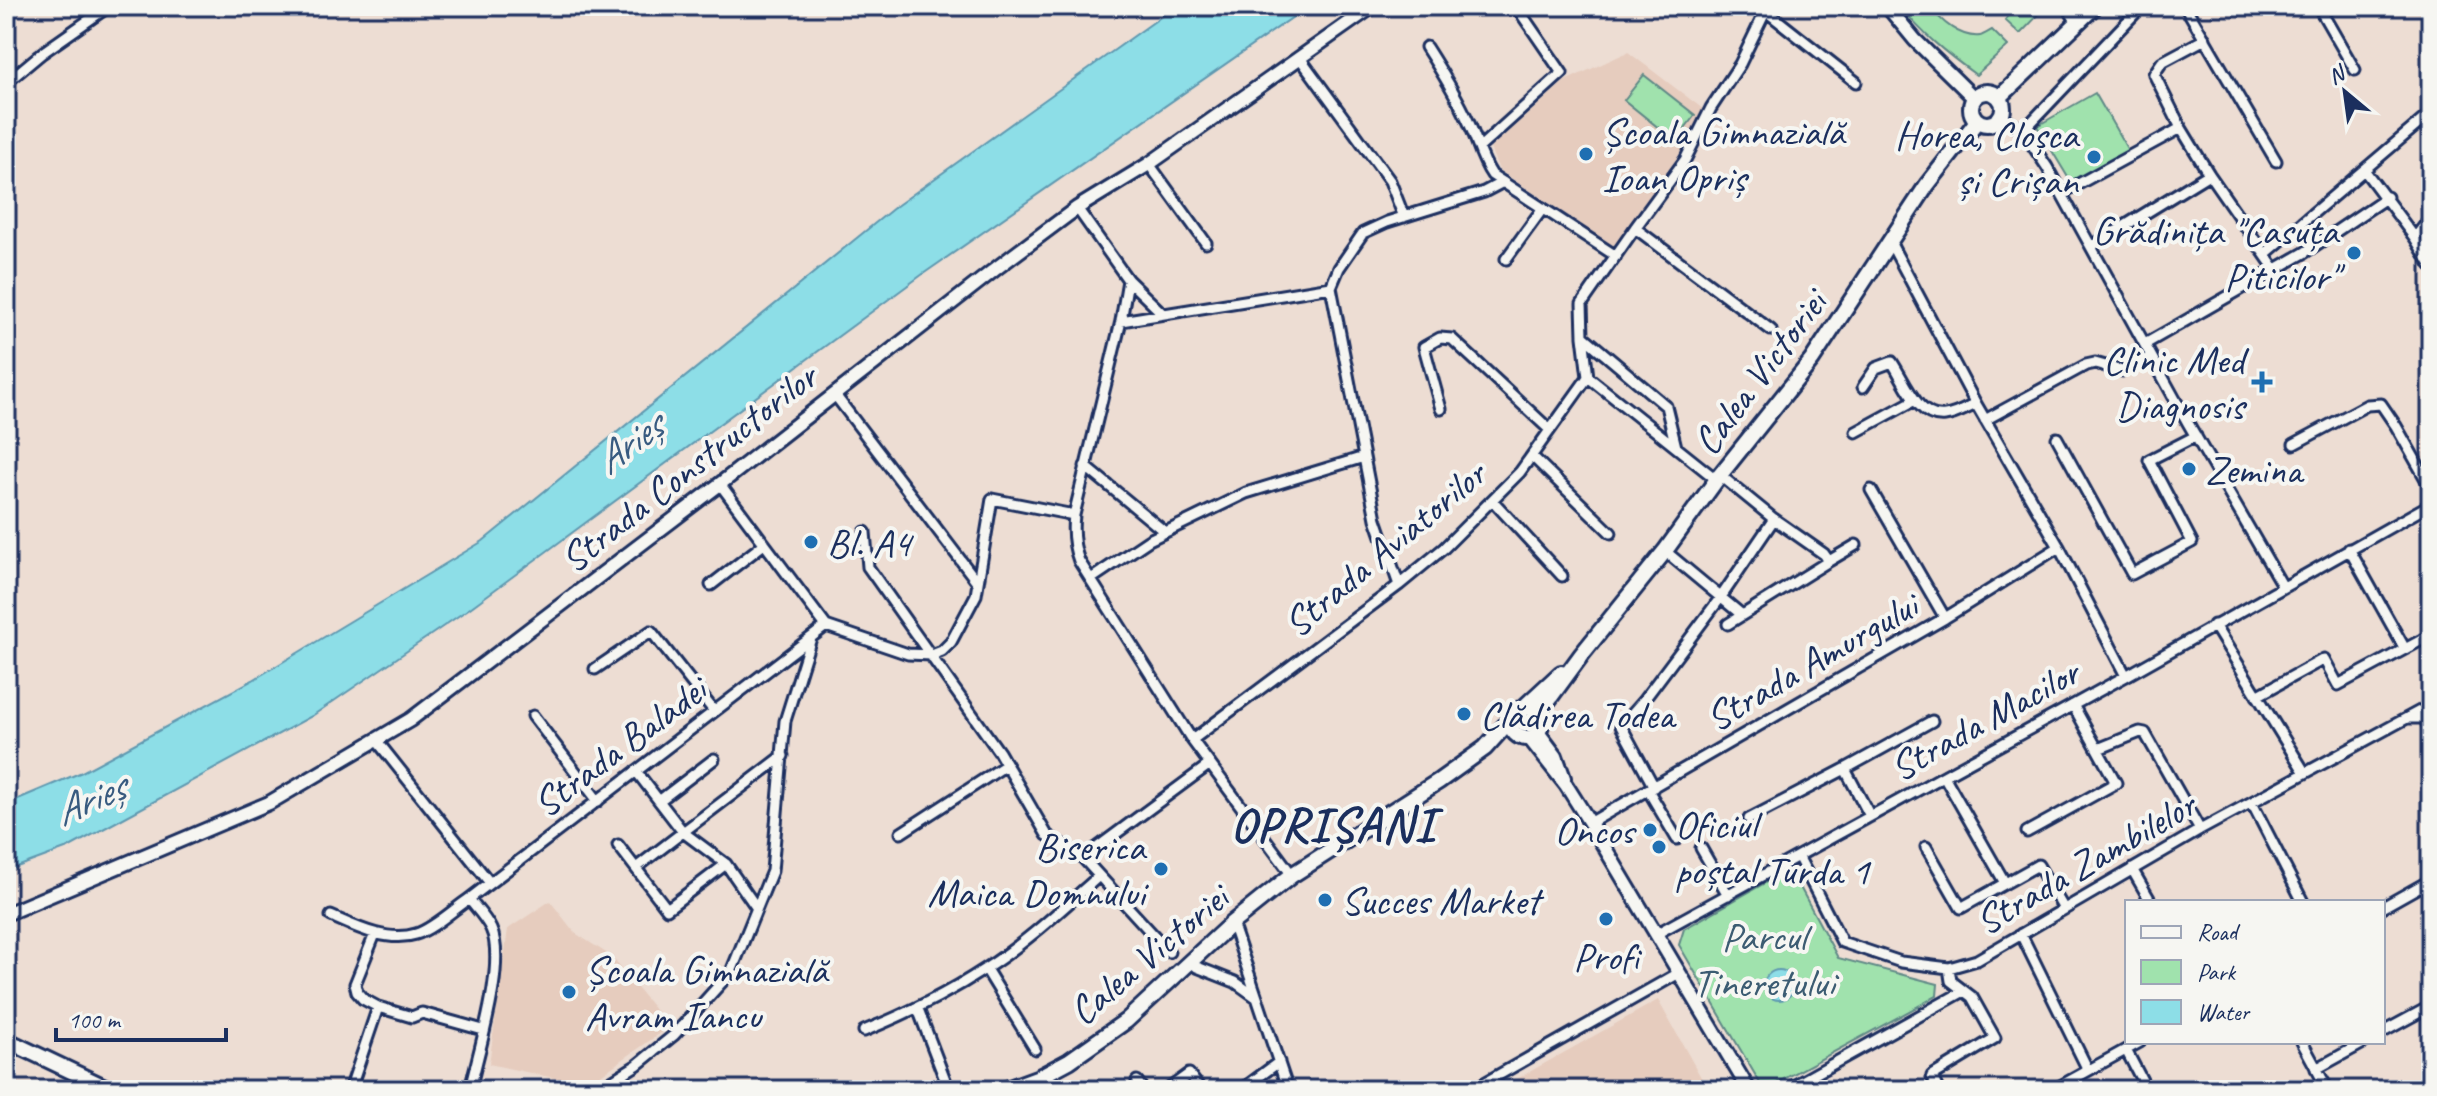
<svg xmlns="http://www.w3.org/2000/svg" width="2437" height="1096" font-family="Caveat,sans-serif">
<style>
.built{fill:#e6ccbe}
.green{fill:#a0e2ad;stroke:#5e8886;stroke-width:2}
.water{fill:#8ddee7;stroke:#5f98b0;stroke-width:2}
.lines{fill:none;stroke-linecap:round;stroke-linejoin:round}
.street-casing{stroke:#1b2f5e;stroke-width:15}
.secondary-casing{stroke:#1b2f5e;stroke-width:18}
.primary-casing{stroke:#1b2f5e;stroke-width:20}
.street{stroke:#f6f6f2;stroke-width:9}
.secondary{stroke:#f6f6f2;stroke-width:12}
.primary{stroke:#f6f6f2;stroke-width:14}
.poi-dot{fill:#1f6fb2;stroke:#f6f6f2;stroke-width:3}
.labels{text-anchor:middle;stroke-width:8;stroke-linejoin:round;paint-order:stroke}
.poi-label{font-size:40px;fill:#1b2f5e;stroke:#f6f6f2;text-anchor:start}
.street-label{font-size:40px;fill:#1b2f5e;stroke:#f6f6f2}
.park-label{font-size:40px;fill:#3c5c72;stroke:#f6f6f2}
.water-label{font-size:42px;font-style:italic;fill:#385b80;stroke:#f6f6f2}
.district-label{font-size:48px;font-weight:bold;letter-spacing:2px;fill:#1b2f5e;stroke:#f6f6f2}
</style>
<rect width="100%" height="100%" fill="#edddd3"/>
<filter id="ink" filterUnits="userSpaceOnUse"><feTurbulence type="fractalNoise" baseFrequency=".0125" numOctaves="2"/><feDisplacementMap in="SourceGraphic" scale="16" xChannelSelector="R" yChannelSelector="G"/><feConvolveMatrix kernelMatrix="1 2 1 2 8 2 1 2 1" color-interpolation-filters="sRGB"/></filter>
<g filter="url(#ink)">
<path class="built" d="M1628,52L1703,109L1676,161L1615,247L1499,170L1490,148L1565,81Z
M550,901L575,933L611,956L669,1027L598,1077L582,1084L489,1064L508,929Z
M1658,1000L1708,1090L1499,1089Z"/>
<path class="green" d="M1900,6H1930C1940,21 1960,38 1980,36C1982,36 1990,31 1992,30L2008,46L1976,75C1947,54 1922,34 1900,6Z
M2017,6H2047L2020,34L2005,20Z
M1644,75L1695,115L1675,141L1624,100Z
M2095,93L2129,152L2072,184L2037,126Z
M1779,875L1794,876L1838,958L1938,984L1937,996L1775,1084L1760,1083L1679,945L1684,929Z"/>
<path class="water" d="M1176,6H1309L923,274L470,608L312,716L68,848L6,871V804L82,772L253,680L483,541L895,207Z
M1764 985a15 15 0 1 1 30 0a15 15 0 1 1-30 0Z"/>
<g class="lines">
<g class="street-casing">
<path id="street" d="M2067,6L2077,23
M2185,6L2276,161
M2318,6L2355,70
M1766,11L1856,82
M1426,47C1442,72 1457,96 1469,123C1477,140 1481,159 1492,175L1616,256
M1300,58L1390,181L1404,217
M6,83L42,53L109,6
M2002,117L2023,131L2047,167L2188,423L2283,587
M2181,128L2154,74L2162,62L2205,39
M2023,131L2142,6
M1480,147L1562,73L1516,6
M1149,164L1206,243
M2365,171L2415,238L2431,265
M2062,193L2181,128L2209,174L2275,269
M1077,208L1128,280L1163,314
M1635,228L1771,330
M2415,238L2431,217
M1890,242L1976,404L2059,547L2126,676
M2092,246L2209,174
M2265,254L2431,113
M1506,259L1543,208
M1128,280L1121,321L1074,515C1072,532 1073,545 1079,561L1192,740L1292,875
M1121,321L1331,287
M1583,336L1666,406L1676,447
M2145,344L2304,253L2387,197
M1863,387L1876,368L1892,362C1905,381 1918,420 1945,416C1955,415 1967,408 1976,404
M835,395L978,583
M1441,409L1424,347L1440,338L1452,339L1550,430
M1985,420L2086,365L2095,363L2123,371L2151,356
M1856,432L1915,400
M2057,438L2132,574L2192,542L2149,460L2196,436
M2294,444L2367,405L2381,404L2396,426L2431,488
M1532,456L1611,533
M1085,466L1165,532
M1720,475L1774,519L1824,554L1829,561L1856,545
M1717,480L1588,377L1583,336L1582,304L1635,228L1685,160L1711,108L1740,64L1768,6
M720,484L826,626
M1871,490L1945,618
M1492,500L1562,576
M865,532L868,567L999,752L1047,835L1083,858L1169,952
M2349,549L2405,649L2431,635
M1665,551L1742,615
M1091,579L1149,540L1246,493L1364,457
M711,585L764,544
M1399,585L1376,519L1331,287L1339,268L1363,233L1387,222L1484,192L1503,182
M1728,624L1829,561
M2214,625L2305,773
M826,626L908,654L932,655L942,651L951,642L976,595L992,499L1074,515
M595,669L651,631L714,711
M2257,696L2324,659L2338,685L2405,649
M533,716L598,801
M2409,718H2424L2431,731
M1192,740L1399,585L1444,548L1520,472L1588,377
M377,741L490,883
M2098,749L2140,732L2145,733L2200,830
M636,771L683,832L783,756
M1944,776L2005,883
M1654,787L1621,726L1643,701L1721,597L1774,519
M1648,790L1677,839
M659,801L714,759
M2252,803L2303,902
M1870,816L1845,769L1932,721
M1749,819L1845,769
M1590,823L1945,618L2059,547
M2027,832L2116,783L2073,705
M901,833L1006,765
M618,845L667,909L726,864
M1926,847L1961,908L2038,865L2064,909
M1701,848L1728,895
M1798,856L1842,942L1901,962L1949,968L1977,960L2200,830L2431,705
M1083,858L1210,764
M636,868L683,832L726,864L756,907
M2132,869L2151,902
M469,899C476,908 486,918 491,929C507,963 478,1052 470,1090
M2383,907L2431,880
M331,916C356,927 388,943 416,934C433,929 454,909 469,899L826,626
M1232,923L1288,1090
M375,934L355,984L357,992L363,999L378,1007L412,1017L422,1013L483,1030
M1656,934L2126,676L2431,504
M2021,934L2088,1070
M1190,961L1197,967L1235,982L1256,997
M986,969L1035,1049
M918,1009L949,1090
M864,1031C906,1014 947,994 985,969C1026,943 1063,908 1099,876
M2383,1032L2431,1006
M2302,1042L2328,1090
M2126,1050L2147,1090
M2316,1069L2365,1042
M1137,1081L1143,1090
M350,1090L378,1007
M597,1090L637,1065L674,1035L731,972L772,871L785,721L811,638
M1167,1090L1189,1074L1201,1090
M1241,1090L1279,1062
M1472,1090L1679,973
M1786,1090L1964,991
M1938,1090L1932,1076L1995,1038L1972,997L1951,981L1949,968
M2053,1090L2140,1042"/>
</g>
<g class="secondary-casing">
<path id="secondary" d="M1887,6L1915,40L1974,98
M1538,732L1556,756L1564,778
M1529,738L1566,785L1590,823L1749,1090
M6,914L269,803L410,720L720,484L998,267L1077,208L1149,164L1373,6"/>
</g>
<g class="primary-casing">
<path id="primary" d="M1971 108a16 16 0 1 1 32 0a16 16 0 1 1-32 0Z
M2000,97L2095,6
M1511 723a15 15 0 1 1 30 0a15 15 0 1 1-30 0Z
M1522,709L1561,673
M1538,714L1582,654L1665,551L1720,475L1812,360L1927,185L1977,121
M6,1040L111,1090
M1004,1090L1039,1077L1069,1061L1126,1021L1232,923L1292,875L1439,781L1485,748L1512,718"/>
</g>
<use href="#street" class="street"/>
<use href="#secondary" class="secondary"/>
<use href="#primary" class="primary"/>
</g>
</g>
<g class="poi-dot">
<circle cx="1586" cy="154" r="8"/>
<circle cx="2094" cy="157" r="8"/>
<circle cx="2354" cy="253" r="8"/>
<path d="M2258 370h8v8h8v8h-8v8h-8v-8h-8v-8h8z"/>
<circle cx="2189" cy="469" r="8"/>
<circle cx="811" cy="542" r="8"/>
<circle cx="1464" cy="714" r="8"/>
<circle cx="1650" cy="830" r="8"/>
<circle cx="1659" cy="847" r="8"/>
<circle cx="1161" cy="869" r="8"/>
<circle cx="1325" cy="900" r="8"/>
<circle cx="1606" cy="919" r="8"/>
<circle cx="569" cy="992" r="8"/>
</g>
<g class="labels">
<g class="poi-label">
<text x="1602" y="145">Școala Gimnazială<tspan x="1602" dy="46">Ioan Opriș</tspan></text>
<text x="2078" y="148" text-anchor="end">Horea, Cloșca<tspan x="2078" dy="46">și Crișan</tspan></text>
<text x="2338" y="244" text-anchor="end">Grădinița "Casuța<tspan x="2338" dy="46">Piticilor"</tspan></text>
<text x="2244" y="373" text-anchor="end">Clinic Med<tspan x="2244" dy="46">Diagnosis</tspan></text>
<text x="2205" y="483">Zemina</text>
<text x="827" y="556">Bl. A4</text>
<text x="1480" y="728">Clădirea Todea</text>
<text x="1675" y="838">Oficiul<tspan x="1675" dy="46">poștal Turda 1</tspan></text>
<text x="1634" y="844" text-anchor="end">Oncos</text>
<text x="1145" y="860" text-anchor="end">Biserica<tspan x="1145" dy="46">Maica Domnului</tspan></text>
<text x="1341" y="914">Succes Market</text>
<text x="1606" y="970" text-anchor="middle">Profi</text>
<text x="585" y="983">Școala Gimnazială<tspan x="585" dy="46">Avram Iancu</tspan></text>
</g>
<g class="street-label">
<text transform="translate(1759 372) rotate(-53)" y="14">Calea Victoriei</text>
<text transform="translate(688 467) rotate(-38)" y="14">Strada Constructorilor</text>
<text transform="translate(1384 548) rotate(-40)" y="14">Strada Aviatorilor</text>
<text transform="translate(1811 661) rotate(-30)" y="14">Strada Amurgului</text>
<text transform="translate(1984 719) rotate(-29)" y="14">Strada Macilor</text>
<text transform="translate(619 746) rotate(-37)" y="14">Strada Baladei</text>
<text transform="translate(2085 862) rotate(-30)" y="14">Strada Zambilelor</text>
<text transform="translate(1148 954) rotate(-40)" y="14">Calea Victoriei</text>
</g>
<g class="park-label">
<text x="1764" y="950">Parcul<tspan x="1764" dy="46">Tineretului</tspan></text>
</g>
<g class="water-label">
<text transform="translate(628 442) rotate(-37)" y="15">Arieș</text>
<text transform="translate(89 798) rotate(-24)" y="15">Arieș</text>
</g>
<g class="district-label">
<text x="1333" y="841">OPRIȘANI</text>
</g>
</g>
<rect width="2437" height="1096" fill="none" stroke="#f6f6f2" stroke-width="32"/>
<rect x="16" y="16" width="2405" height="1064" fill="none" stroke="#1b2f5e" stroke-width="3" filter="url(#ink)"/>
<rect x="2125" y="900" width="260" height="144" fill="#f6f6f2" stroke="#9ea6b7" stroke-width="2"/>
<rect x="2141" y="926" width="40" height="12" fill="#f6f6f2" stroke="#9ea6b7" stroke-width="2"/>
<text x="2197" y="940" font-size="24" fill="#1b2f5e">Road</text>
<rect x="2141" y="960" width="40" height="24" fill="#a0e2ad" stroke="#9ea6b7" stroke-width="2"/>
<text x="2197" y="980" font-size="24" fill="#1b2f5e">Park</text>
<rect x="2141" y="1000" width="40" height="24" fill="#8ddee7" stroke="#9ea6b7" stroke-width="2"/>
<text x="2197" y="1020" font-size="24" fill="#1b2f5e">Water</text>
<g transform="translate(2345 92) rotate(331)" stroke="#f6f6f2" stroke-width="6" paint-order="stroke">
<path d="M0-6L14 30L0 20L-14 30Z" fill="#1b2f5e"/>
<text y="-12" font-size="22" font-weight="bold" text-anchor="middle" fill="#1b2f5e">N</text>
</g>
<path d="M56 1028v12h170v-12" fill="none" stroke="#1b2f5e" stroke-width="4"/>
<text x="68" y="1028" font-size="24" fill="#1b2f5e" stroke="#f6f6f2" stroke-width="6" paint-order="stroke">100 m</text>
</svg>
